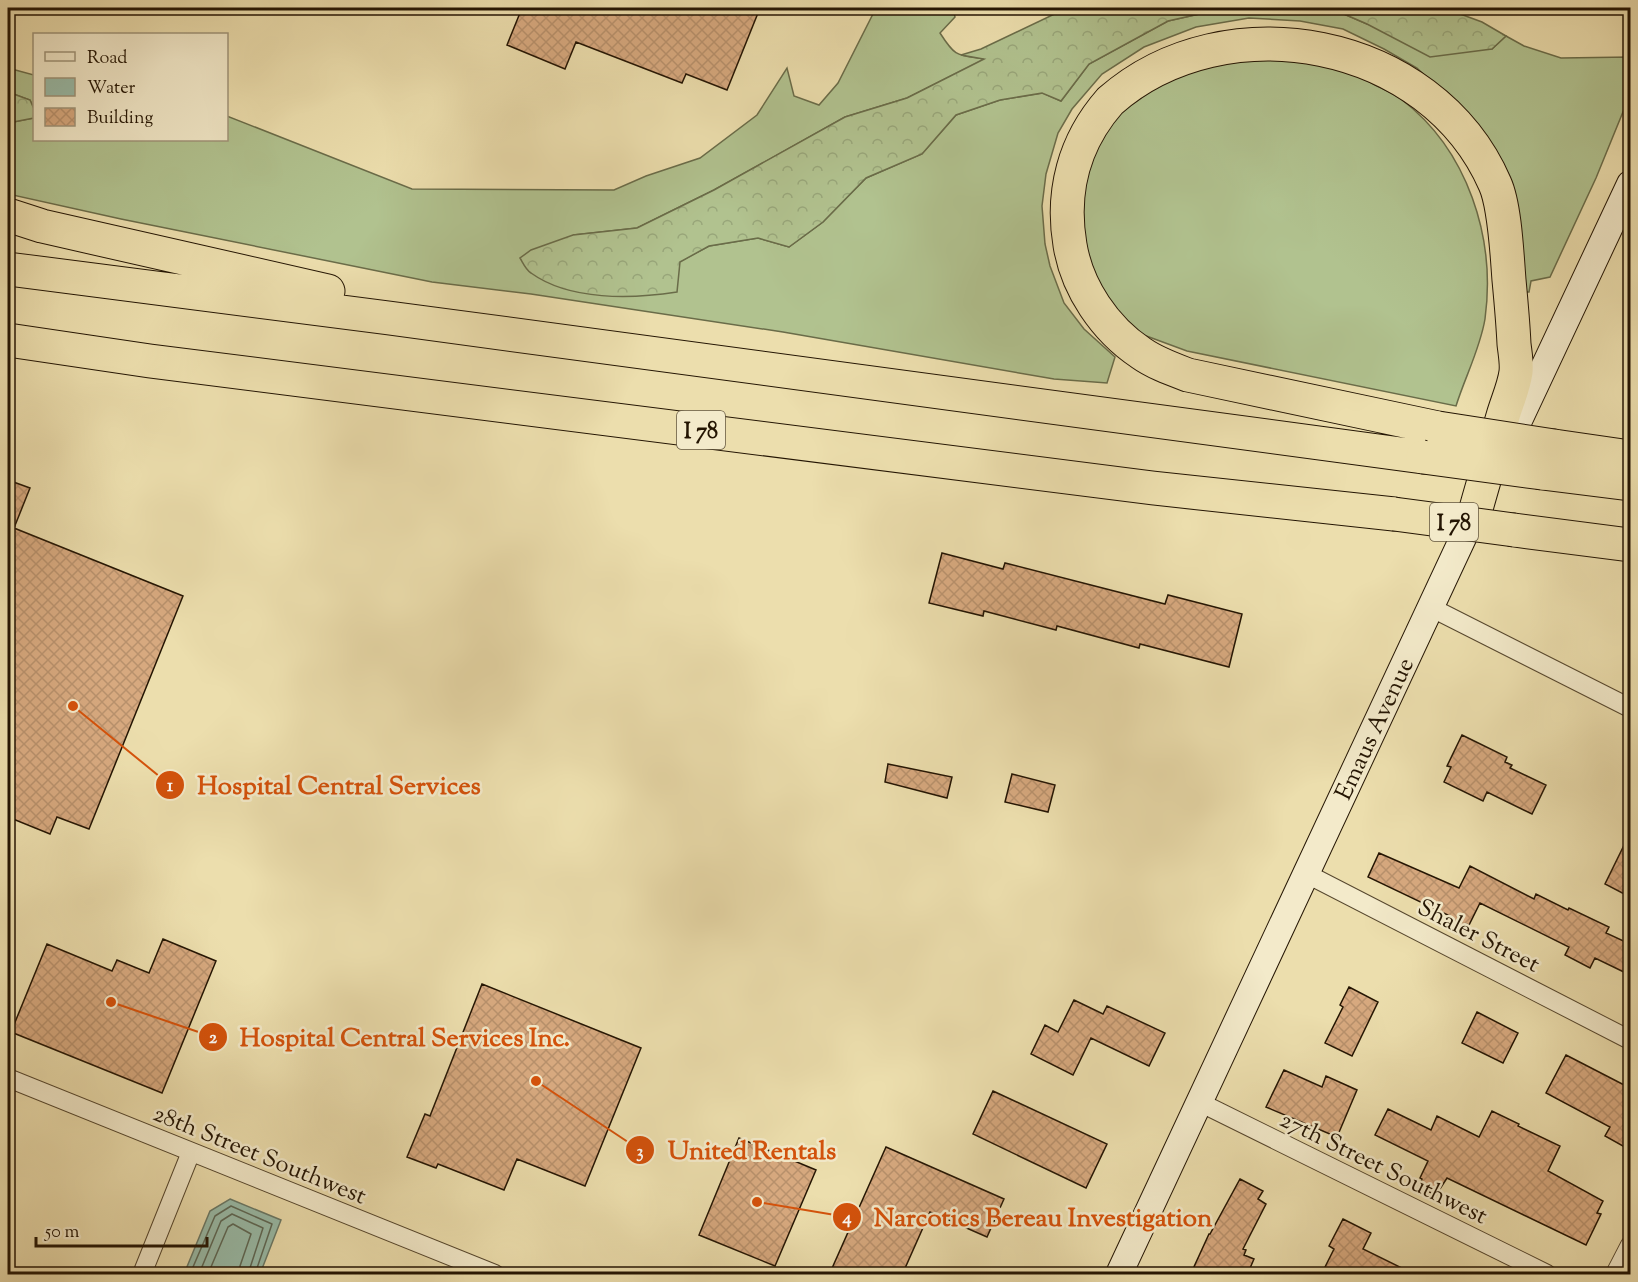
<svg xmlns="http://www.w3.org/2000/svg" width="1638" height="1282" font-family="'Sorts Mill Goudy',serif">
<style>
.grass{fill:#b1c28f;stroke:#6a6c49;stroke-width:1.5}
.forest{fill:url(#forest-crowns);stroke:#6a6c49;stroke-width:1.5}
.water{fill:#99bca9;stroke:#6a7967;stroke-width:1.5}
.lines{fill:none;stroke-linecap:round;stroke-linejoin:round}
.shore{stroke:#5e6856;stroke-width:1.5}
.building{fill:url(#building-cross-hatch);stroke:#241503;stroke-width:1.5}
.street-casing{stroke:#56472e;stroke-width:20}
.secondary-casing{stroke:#241503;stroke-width:28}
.highway-casing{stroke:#241503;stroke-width:35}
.street{stroke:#f3eaca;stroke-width:18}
.secondary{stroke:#f3eaca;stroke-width:26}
.highway{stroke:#ecdead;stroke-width:33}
.highway-bridge-casing{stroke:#241503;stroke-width:35;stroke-linecap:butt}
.highway-bridge{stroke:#ecdead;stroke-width:33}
.labels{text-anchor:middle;stroke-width:5;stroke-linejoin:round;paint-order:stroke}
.shield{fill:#f3eaca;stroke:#62553f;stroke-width:1.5}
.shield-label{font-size:22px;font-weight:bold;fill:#241503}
.street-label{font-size:24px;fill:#241503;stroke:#f3eaca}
.leader{fill:none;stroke:#d4520b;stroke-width:2}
.callout-dot{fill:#d4520b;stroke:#f3eaca;stroke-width:2}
.mark-label{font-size:18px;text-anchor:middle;font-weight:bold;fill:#fff}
.callout-label{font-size:26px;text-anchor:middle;font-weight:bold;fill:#d4520b;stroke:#f3eaca;stroke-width:5;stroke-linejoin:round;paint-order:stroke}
</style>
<defs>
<pattern id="forest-crowns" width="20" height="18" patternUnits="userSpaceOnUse" patternTransform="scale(1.5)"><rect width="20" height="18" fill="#b1c28f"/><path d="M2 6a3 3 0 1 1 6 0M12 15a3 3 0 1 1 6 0" fill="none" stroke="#98a67a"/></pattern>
<pattern id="building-cross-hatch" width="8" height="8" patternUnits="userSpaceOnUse" patternTransform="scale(1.5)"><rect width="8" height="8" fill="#d7a97f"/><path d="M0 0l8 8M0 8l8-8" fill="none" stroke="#b8916c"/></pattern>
</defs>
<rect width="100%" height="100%" fill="#ecdead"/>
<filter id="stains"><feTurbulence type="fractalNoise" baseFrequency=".00333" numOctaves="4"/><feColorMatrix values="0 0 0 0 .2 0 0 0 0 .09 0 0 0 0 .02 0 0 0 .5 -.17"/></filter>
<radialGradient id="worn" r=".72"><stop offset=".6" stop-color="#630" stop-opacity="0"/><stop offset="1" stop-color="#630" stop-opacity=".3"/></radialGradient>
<path class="grass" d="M876,8H953L955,17L940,33C956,58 957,55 985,59L907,98L845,117L714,190L637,228L573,235L679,262L709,246L758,238L789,247L823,222L866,178L922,154L956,115L1000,100L1043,93L1061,101L1089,64L1168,21L1226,8H1330L1367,24L1492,49L1506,36L1524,46L1561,58L1630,57L1627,102L1596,178L1550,277L1531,281L1529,292H1519L1452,102L1417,68L1384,49L1343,29L1300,21L1249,18L1196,27L1144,47L1102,74L1072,109L1058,133L1046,174L1042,206L1045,244L1050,266L1064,303L1084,329L1115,357L1107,383L1054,379L783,332L531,294L432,282L121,219L8,194V123L34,118V140H226L227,116L412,189L614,190L646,176L700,158L757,115L787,68L794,96L819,105L838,83Z
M1250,53C1279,58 1317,61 1345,69C1356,72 1367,81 1377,86C1385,90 1394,94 1401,99C1468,150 1496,238 1485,319C1480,349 1465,377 1456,406L1187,351L1141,334L1119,317L1088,275L1079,174L1099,130L1152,84Z
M8,68L34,75V109L30,100L8,92Z"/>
<path class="forest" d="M1067,8H1226L1168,21L1089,64L1061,101L1042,93L1000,100L956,115L922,154L866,178L823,222L789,247L758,238L709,246L680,262L677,292C632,299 570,301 531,273C526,270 523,263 520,258L531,250L573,235L637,228L714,190L845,117L907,98L984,59L961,55L981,49Z
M1330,8H1444L1482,22L1506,36L1492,49L1430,57L1367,24Z
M8,92L30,100L34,109V118L8,123Z"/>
<path class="water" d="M230,1199L281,1220L260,1274H184L210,1211Z"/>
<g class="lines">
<path class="shore" d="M190,1274L215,1216L231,1206L272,1224L255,1274
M199,1274L221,1221L232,1214L263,1228L248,1274
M208,1274L228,1227L233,1224L251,1234L240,1266L239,1274"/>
</g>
<path class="building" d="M522,8H760L727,90L686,74L682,83L576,42L565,69L507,45Z
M8,480L30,488L14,528L183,596L89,829L57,817L50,834L8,817Z
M942,553L1003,569L1005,563L1165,604L1168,595L1242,614L1229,667L1140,644L1139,648L1057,626L1056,630L984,611L983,616L929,603Z
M1462,735L1507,757L1505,762L1512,765L1510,768L1546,785L1532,814L1487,792L1483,801L1444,782L1451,767L1447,766Z
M888,764L952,777L947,798L885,782Z
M1012,774L1055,785L1048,812L1005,802Z
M1630,833V897L1605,884Z
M1379,853L1459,888L1470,866L1534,899L1536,894L1568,910L1569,908L1609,927L1606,933L1630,944V975L1595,958L1590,968L1565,955L1569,947L1480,903L1469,925L1466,924L1463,930L1445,921L1448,915L1368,877Z
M163,939L216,961L162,1093L11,1032L47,944L112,971L117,960L149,973Z
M482,984L641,1048L585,1186L517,1159L504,1190L438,1164L436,1168L407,1157L425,1114L430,1116Z
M1349,987L1378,1002L1352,1056L1325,1043L1343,1007L1340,1005Z
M1074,1000L1103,1014L1107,1006L1165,1033L1149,1066L1091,1038L1073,1075L1031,1054L1045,1025L1058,1032Z
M1477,1012L1518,1033L1503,1063L1462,1043Z
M1566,1055L1630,1088V1150L1605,1136L1610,1127L1546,1093Z
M1284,1070L1322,1087L1326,1076L1357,1090L1337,1137L1266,1107Z
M993,1091L1107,1144L1086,1188L973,1134Z
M1388,1109L1431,1130L1437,1116L1479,1137L1492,1111L1519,1124L1518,1126L1560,1146L1548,1171L1603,1201L1597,1213L1601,1214L1586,1245L1447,1178L1436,1195L1419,1187L1422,1179L1420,1178L1428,1161L1375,1135Z
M739,1138L816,1170L775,1266L699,1235Z
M886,1147L1004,1199L987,1237L930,1212L902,1275H829Z
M1240,1179L1263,1191L1258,1199L1266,1204L1243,1249L1246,1250L1244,1255L1254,1259L1247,1275H1205L1193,1269L1209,1234H1210Z
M1343,1219L1371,1233L1363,1249L1416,1275H1321L1334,1249L1329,1246Z"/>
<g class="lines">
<g class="street-casing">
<path id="street" d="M1430,607L1630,708
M1305,873L1630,1040
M8,1078L495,1274
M1199,1102L1547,1274
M142,1274L191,1152
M1615,1274L1630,1245"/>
</g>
<g class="secondary-casing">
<g id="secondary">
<path d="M1505,450L1630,184"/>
<path id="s1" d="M1119,1274L1476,510"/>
</g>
</g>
<g class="highway-casing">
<path id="highway" d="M8,215L42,226L328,291
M8,269L389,318L1423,457
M8,340L150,361L1153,488L1394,514
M1438,428L1188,375C1172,369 1155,363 1141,353C1105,329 1077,288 1070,245C1061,192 1074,142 1110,101C1225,0 1431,37 1495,184C1505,206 1507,255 1509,280C1511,301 1513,323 1514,344C1515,353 1517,363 1516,372C1514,387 1507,402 1503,416C1493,450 1483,483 1474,516
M1554,446L1630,457
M1542,473L1630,484
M1514,530L1630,545"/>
</g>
<use href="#street" class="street"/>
<use href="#secondary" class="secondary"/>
<use href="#highway" class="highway"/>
<g class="highway-bridge-casing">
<path id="highway-bridge" d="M1438,428L1554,446
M1423,457L1542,473
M1394,514L1514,530"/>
</g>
<use href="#highway-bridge" class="highway-bridge"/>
</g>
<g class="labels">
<g class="shield">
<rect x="677" y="411" width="48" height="38" rx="4.5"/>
<rect x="1430" y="503" width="48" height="38" rx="4.5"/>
</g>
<g class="shield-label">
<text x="701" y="438">I 78</text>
<text x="1454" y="530">I 78</text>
</g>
<g class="street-label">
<text dy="8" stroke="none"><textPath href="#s1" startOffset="602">Emaus Avenue</textPath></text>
<text transform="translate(1479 935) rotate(27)" y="8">Shaler Street</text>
<text transform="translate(260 1154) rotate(22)" y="8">28th Street Southwest</text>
<text transform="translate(1384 1167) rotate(26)" y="8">27th Street Southwest</text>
</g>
</g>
<path class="leader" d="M73 706L170 785M111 1002L213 1037M536 1081L640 1150M757 1202L847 1217"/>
<g class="callout-dot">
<circle cx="73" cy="706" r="6"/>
<circle cx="111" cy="1002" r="6"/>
<circle cx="536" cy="1081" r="6"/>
<circle cx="757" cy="1202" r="6"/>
<circle cx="170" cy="785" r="15"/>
<circle cx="213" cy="1037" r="15"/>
<circle cx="640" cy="1150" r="15"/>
<circle cx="847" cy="1217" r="15"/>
</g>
<g class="mark-label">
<text x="170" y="791">1</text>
<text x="213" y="1043">2</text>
<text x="640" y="1157">3</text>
<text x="847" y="1223">4</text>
</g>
<g class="callout-label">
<text x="339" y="794">Hospital Central Services</text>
<text x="405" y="1046">Hospital Central Services Inc.</text>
<text x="752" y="1159">United Rentals</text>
<text x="1043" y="1226">Narcotics Bereau Investigation</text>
</g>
<rect width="1638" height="1282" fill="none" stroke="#ecdead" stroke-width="30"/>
<rect x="9" y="9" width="1620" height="1264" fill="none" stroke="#241503" stroke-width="3"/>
<rect x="15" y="15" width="1608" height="1252" fill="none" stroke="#241503" stroke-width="1.5"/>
<rect x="33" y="33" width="195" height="108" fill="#f3eaca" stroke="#a0957a" stroke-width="1.5"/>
<rect x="45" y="52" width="30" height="9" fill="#f3eaca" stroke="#a0957a" stroke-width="1.5"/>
<text x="87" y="63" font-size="18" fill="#241503">Road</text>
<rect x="45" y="78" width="30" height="18" fill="#99bca9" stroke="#a0957a" stroke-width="1.5"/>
<text x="87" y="93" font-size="18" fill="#241503">Water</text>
<rect x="45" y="108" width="30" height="18" fill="url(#building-cross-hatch)" stroke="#a0957a" stroke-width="1.5"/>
<text x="87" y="123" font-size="18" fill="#241503">Building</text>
<path d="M36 1237v9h171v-9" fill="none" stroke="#241503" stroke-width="3"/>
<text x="45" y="1237" font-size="18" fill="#241503" stroke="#f3eaca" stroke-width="4.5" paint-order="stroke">50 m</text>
<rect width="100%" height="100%" filter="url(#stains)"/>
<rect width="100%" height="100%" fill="url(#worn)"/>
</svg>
